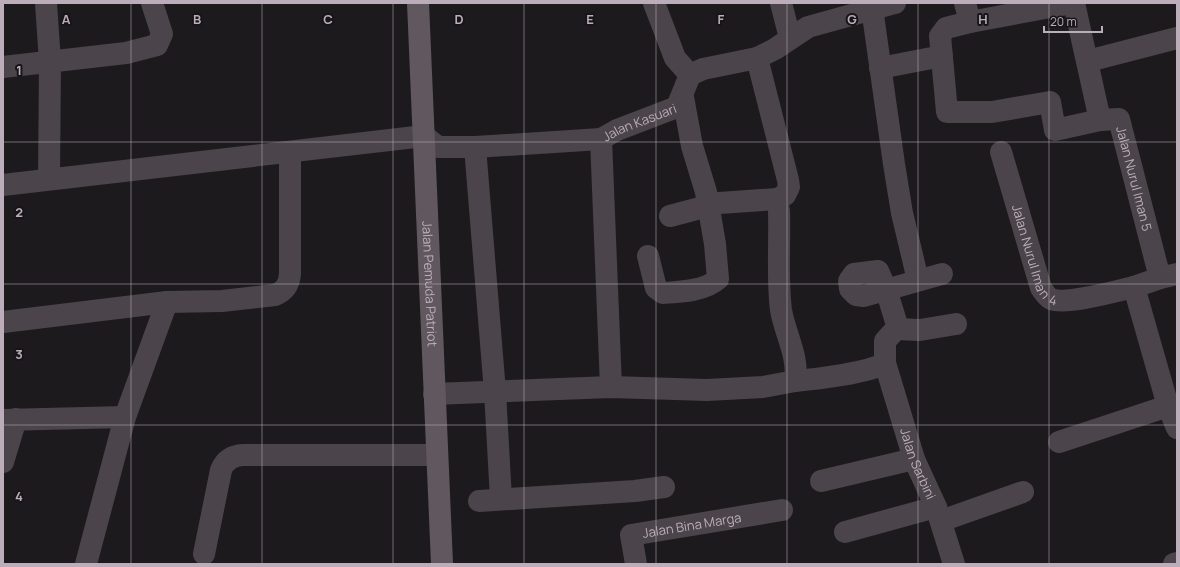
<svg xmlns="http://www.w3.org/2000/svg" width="1180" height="567" viewBox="0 0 1180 567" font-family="Manrope,sans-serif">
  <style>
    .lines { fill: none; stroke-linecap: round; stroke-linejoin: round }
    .minor { stroke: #4b444a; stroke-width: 22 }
    .major { stroke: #60585e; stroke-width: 22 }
    .grid { fill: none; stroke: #bbaeba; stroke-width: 1; stroke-opacity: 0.55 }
    .labels { text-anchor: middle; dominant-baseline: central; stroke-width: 4; stroke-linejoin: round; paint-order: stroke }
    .street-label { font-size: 13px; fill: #bbaeba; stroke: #171517 }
    .grid-label { font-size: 13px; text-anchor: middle; font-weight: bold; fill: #bbaeba; stroke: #171517; stroke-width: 4; stroke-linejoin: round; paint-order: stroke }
  </style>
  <rect width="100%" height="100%" fill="#1c1a1c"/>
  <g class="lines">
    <g class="minor">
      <path d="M 46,3 L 50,62 L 49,179"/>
      <path d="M 654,3 L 675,58 L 690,75"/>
      <path d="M 781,3 L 790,38"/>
      <path d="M 965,3 L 970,22 L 1072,3"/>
      <path d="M 1074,3 L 1100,120"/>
      <path d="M 872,8 L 894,164 L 902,213 L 918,280"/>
      <path id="s1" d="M 970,22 L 946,28 L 940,36 L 947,112 L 992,112 L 1050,102 L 1055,130 L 1100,120 L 1119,119 L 1160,278"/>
      <path d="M 1088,61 L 1177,38"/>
      <path d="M 3,67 L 126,53 L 157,45 L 162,34 L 152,3"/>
      <path d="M 880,68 L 942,56"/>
      <path d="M 601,139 L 611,387"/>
      <path d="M 475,147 L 495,392 L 501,499"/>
      <path id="s2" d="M 1001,152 L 1041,288 C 1044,292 1047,297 1051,299 C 1066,305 1117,291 1134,287"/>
      <path id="s3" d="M 3,185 L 424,136 L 438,147 L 475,147 L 601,139 L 617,130 L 677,107 L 690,75 L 703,69 L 757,58 L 775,49 L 808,27 L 895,3"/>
      <path d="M 670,216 L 719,203 L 777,199"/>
      <path d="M 648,256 L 656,288 L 663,293 C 680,292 705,291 718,279 L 715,244 L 706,192 L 692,146 L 683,97"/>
      <path d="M 1177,274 L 1160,278 L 1134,287 L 1168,406 L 1177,428"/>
      <path d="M 3,322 L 167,302 L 222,301 L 275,295 C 285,291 289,285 290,274 L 290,152"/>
      <path d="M 896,329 L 920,330 L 956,324"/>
      <path id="s4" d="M 885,363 L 914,459 L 936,507 L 954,564"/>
      <path d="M 795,381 C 817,379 868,373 885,363 L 885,341 L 896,329 L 897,325 L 886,289 L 878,271 L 854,274 L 849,281 L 850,289 L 856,295 L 864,296 L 942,274"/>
      <path d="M 434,394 L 611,387 L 707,390 L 763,387 L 795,381 C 799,356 785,334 781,310 C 777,280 780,242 779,211 L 777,199 L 785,195 L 789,187 L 788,180 L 757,58"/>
      <path d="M 3,420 L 125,417"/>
      <path d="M 1059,442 L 1168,406"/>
      <path d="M 3,462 L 16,419"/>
      <path d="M 821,481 L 914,459"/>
      <path d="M 479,501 L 635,491 L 664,487"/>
      <path d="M 941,521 L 1023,492"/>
      <path d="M 845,532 L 936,507"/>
      <path d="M 204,554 L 221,470 C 225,460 233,455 244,455 L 437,455"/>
      <path d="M 86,564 L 125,417 L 167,302"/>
      <path id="s5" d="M 636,564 L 631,535 L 782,510"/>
      <path d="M 1174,564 L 1177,563"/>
    </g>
    <path class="major" id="s6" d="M 418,3 L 442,564"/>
  </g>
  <path class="grid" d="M 131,3 L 131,564M 262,3 L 262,564M 393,3 L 393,564M 524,3 L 524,564M 656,3 L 656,564M 787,3 L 787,564M 918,3 L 918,564M 1049,3 L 1049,564M 3,142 L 1177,142M 3,284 L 1177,284M 3,425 L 1177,425"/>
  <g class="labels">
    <g class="street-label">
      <text stroke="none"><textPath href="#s3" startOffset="647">Jalan Kasuari</textPath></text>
      <text stroke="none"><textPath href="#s1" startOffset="370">Jalan Nurul Iman 5</textPath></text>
      <text stroke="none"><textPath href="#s2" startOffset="109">Jalan Nurul Iman 4</textPath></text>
      <text stroke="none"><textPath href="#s6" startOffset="281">Jalan Pemuda Patriot</textPath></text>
      <text stroke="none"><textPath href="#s4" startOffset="106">Jalan Sarbini</textPath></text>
      <text stroke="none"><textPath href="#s5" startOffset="91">Jalan Bina Marga</textPath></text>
    </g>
  </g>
  <g class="grid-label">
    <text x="66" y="24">A</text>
    <text x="197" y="24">B</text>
    <text x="328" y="24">C</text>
    <text x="459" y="24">D</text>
    <text x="590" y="24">E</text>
    <text x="721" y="24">F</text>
    <text x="852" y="24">G</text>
    <text x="983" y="24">H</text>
    <text x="19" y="75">1</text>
    <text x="19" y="217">2</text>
    <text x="19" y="359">3</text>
    <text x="19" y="501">4</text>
  </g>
  <rect width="1180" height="567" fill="none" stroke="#bbaeba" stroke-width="8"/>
  <path d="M1044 26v6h58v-6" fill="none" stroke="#bbaeba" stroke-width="2"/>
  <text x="1050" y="26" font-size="12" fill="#bbaeba" stroke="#171517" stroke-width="3" paint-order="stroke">20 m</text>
</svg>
